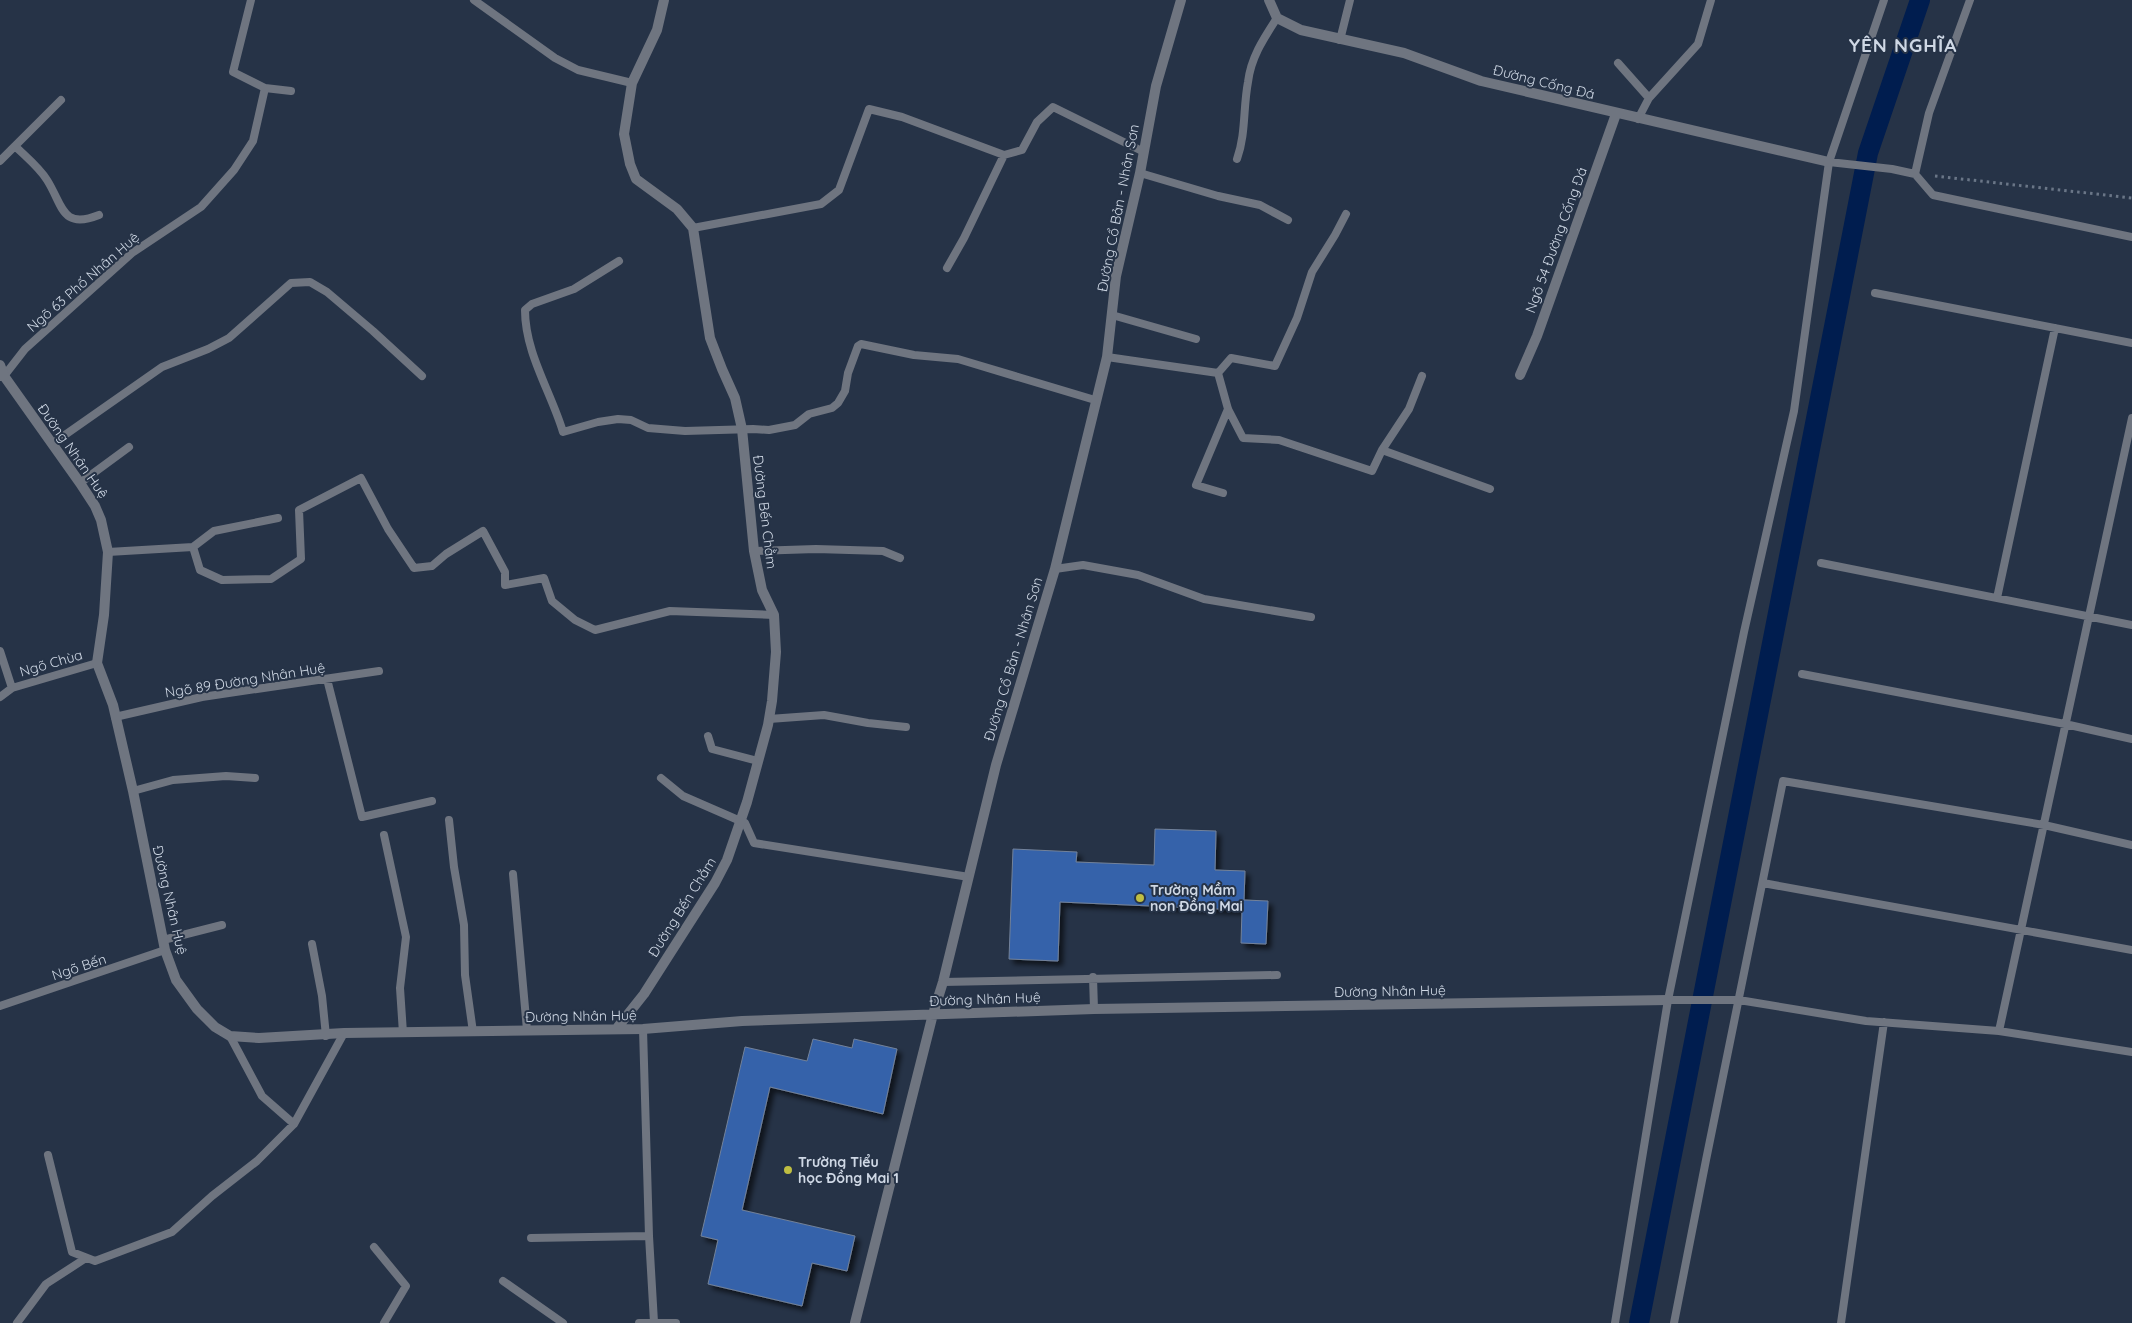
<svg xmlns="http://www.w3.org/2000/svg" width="2132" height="1323" viewBox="0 0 2132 1323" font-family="Quicksand,sans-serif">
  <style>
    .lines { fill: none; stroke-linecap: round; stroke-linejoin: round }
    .canal { stroke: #001d4f; stroke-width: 20 }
    .building { fill: #3462aa; stroke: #73829a; filter: url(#shadow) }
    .path { stroke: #6a7687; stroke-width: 3; stroke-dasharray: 2.5 4; stroke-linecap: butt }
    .lane { stroke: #6f7580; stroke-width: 8 }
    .street { stroke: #6f7580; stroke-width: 10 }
    .poi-dot { fill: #bfbe42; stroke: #263347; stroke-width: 2 }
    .labels { text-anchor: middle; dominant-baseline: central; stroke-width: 4; stroke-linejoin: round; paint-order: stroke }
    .street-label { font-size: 14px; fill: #cfd8e5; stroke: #263347 }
    .poi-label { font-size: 14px; font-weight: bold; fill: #cfd8e5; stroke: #263347; text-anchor: start }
    .district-label { font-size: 19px; font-weight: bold; letter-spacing: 1px; fill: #cfd8e5; stroke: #263347 }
  </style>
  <defs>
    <filter id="shadow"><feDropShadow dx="4.5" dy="4.5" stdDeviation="2.5" flood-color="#0009"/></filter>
  </defs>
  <rect width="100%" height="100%" fill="#263347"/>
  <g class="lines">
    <path class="canal" d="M 1639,1323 L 1868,153 L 1920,0"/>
  </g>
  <path class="building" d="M 1155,829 L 1216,831 L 1215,870 L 1245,871 L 1244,900 L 1268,901 L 1266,944 L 1241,943 L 1242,910 L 1060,902 L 1058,961 L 1009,959 L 1013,849 L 1077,852 L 1076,862 L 1154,865 Z
    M 813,1039 L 852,1048 L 854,1039 L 897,1049 L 883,1114 L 770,1087 L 742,1210 L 855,1236 L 847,1271 L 812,1263 L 802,1306 L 708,1284 L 718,1240 L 701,1236 L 745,1047 L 807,1061 Z"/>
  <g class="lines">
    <path class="path" d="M 1935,176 L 2132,198"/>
    <path class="lane" d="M 251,0 L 233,72 L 265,88 L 291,91
      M 474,0 L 555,58 L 578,70 L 632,83
      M 1340,40 L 1350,0
      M 1618,63 L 1649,98
      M 1638,119 L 1649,98 L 1698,44 L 1711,0
      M 15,146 C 25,156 39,167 47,180 C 63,205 61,230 99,215
      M 1237,159 C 1246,134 1243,108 1248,82 C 1251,57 1264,38 1277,18
      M 0,161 L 61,100
      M 1829,162 L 1892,169 L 1915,174 L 1933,195 L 2132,237
      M 1140,173 L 1218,196 L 1260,205 L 1288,220
      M 1915,174 L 1929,113 L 1970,0
      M 693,228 L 821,204 L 839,190 L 869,109 L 902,117 L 1004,155
      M 619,261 L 574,289 L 532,304 L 525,310 C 525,353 551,392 563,432 L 598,422 L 618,419 L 631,420 L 648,428 L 685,431 L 753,429 L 769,430 L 795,425 L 809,414 L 832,408 L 838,403 L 845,391 L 848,373 L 858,346 L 861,344 L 914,355 L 958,359 L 1095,400
      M 947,268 L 964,238 L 1004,155 L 1022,150 L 1037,122 L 1053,107 L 1144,152
      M 1875,293 L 2132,343
      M 1112,315 L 1196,339
      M 1107,357 L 1218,373
      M 1218,373 L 1228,409 L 1243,438 L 1279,440 L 1372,471 L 1382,450 L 1409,409 L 1422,376
      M 1218,373 L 1231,358 L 1275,366 L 1297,318 L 1312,272 L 1335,235 L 1346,214
      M 1,377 L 4,376 L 25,349 L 132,253 L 201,207 L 234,170 L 253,141 L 265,88
      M 52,444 L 162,367 L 208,349 L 229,338 L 291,283 L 310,282 L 327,292 L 373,331 L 422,376
      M 1382,450 L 1490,489
      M 80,483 L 129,447
      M 1223,493 L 1196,485 L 1228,409
      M 193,547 L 200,570 L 222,580 L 271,579 L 301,559 L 299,510 L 361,478 L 388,529 L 414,568 L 432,566 L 446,554 L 483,531 L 505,572 L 505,585 L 544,578 L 552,601 L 575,620 L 595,630 L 670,611 L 774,615
      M 193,547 L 214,531 L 278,518
      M 754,551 L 816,549 L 883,551 L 900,558
      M 108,552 L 193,547
      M 1821,563 L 2132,625
      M 1055,569 L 1083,565 L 1138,575 L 1204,599 L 1311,617
      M 1997,598 L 2055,328
      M 0,651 L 12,688
      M 1802,674 L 2065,724 L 2132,739
      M 327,679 L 362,817 L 432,801
      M 0,697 L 12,688 L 97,663
      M 115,717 L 202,697 L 379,671
      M 769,719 L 824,715 L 868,723 L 906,727
      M 708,736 L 712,749 L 758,761
      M 661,778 L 683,796 L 745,823 L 754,843 L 969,877
      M 133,791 L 173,780 L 226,776 L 255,778
      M 449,820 L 454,867 L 464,925 L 465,975 L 473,1032
      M 384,835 L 406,937 L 400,988 L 403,1033
      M 513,874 L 527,1030
      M 1763,883 L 2132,950
      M 163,940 L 222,925
      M 312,944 L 322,996 L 326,1036
      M 1093,977 L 1094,1009
      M 943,982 L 1277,975
      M 1668,1000 L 1739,1000 L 1866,1021 L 1999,1031 L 2132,1052
      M 0,1006 L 165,950
      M 643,1029 L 649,1236 L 654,1322
      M 1999,1031 L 2132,418
      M 230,1036 L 262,1096 L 294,1124
      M 48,1155 L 72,1252 L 95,1261 L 172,1232 L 212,1196 L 257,1161 L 294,1124 L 344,1033
      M 531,1238 L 649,1236
      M 374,1247 L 406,1286 L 384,1323
      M 503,1281 L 563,1323
      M 17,1323 L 46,1284 L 86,1258
      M 639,1323 L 676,1323
      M 1615,1323 L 1668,1000 L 1744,632 L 1794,411 L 1829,162 L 1884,0
      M 1674,1323 L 1706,1160 L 1783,781 L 2044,825 L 2132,845
      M 1841,1323 L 1884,1022"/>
    <path class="street" d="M 1269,0 L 1277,18 L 1301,30 L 1404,53 L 1481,81 L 1829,162
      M 0,365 L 4,376 L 80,483 L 95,506 L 101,520 L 108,552 L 104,615 L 97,663 L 113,705 L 133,791 L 165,950 L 176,980 L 197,1009 L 215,1027 L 230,1036 L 259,1038 L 344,1033 L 643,1029 L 742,1021 L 1094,1009 L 1668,1000
      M 1520,375 L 1537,336 L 1616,114
      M 617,1028 L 644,994 L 715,883 L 727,860 L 747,802 L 768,725 L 772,701 L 776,652 L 774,615 L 762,590 L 754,551 L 742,429 L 735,398 L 722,369 L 710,338 L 693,228 L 677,209 L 636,179 L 630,164 L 624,134 L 632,83 L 657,30 L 664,0
      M 855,1323 L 933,1014 L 943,982 L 996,765 L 1055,569 L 1107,357 L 1116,276 L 1140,173 L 1156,86 L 1181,0"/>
  </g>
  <g class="poi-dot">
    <circle cx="1140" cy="898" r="5"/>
    <circle cx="788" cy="1170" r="5"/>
  </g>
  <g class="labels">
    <g class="street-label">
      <text transform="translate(1544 82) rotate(14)">Đường Cống Đá</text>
      <text transform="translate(1118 208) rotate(-79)">Đường Cổ Bản - Nhân Sơn</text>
      <text transform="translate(1556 240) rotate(-70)">Ngõ 54 Đường Cống Đá</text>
      <text transform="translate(83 282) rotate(-41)">Ngõ 63 Phố Nhân Huệ</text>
      <text transform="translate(73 451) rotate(55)">Đường Nhân Huệ</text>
      <text transform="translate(765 512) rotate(83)">Đường Bến Chằm</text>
      <text transform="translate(1013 659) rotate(-73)">Đường Cổ Bản - Nhân Sơn</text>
      <text transform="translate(51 663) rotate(-16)">Ngõ Chùa</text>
      <text transform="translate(245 680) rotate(-9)">Ngõ 89 Đường Nhân Huệ</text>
      <text transform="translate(170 900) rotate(77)">Đường Nhân Huệ</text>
      <text transform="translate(682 907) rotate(-58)">Đường Bến Chằm</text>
      <text transform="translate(79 967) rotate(-18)">Ngõ Bến</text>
      <text transform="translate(1390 991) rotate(-1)">Đường Nhân Huệ</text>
      <text transform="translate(985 999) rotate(-2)">Đường Nhân Huệ</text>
      <text transform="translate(581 1016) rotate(-1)">Đường Nhân Huệ</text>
    </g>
    <g class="poi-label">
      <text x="1150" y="890">Trường Mầm<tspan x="1150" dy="16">non Đồng Mai</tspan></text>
      <text x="798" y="1162">Trường Tiểu<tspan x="798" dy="16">học Đồng Mai 1</tspan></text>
    </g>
    <g class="district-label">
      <text x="1903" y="45">YÊN NGHĨA</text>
    </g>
  </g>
</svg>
